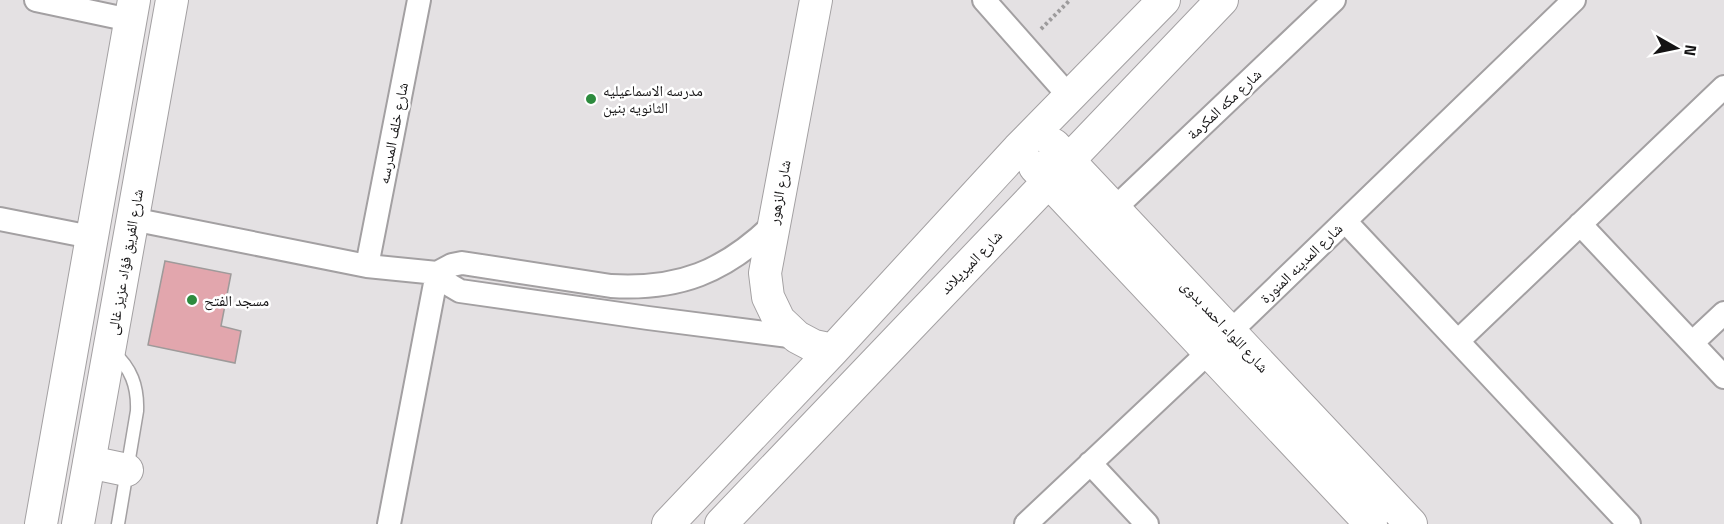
<svg xmlns="http://www.w3.org/2000/svg" width="1724" height="524" viewBox="0 0 1724 524" font-family="'Titillium Web','Noto Naskh Arabic',sans-serif">
  <style>
    .building { fill: #e2a6ad; stroke: #9e9a9a; stroke-width: 1.5 }
    .lines { fill: none; stroke-linecap: round; stroke-linejoin: round }
    .lane-casing { stroke: #a3a0a2; stroke-width: 15 }
    .street-casing { stroke: #a3a0a2; stroke-width: 26 }
    .secondary-casing { stroke: #a3a0a2; stroke-width: 34 }
    .path { stroke: #9d9b9c; stroke-width: 4; stroke-dasharray: 3 3; stroke-linecap: butt }
    .lane { stroke: #fff; stroke-width: 12 }
    .street { stroke: #fff; stroke-width: 22 }
    .secondary { stroke: #fff; stroke-width: 32 }
    .poi-dot { fill: #2d8b3e; stroke: #fff; stroke-width: 2 }
    .labels { text-anchor: middle; dominant-baseline: central; stroke-width: 5; stroke-linejoin: round; paint-order: stroke }
    .poi-label { font-size: 15px; fill: #141314; stroke: #fff; text-anchor: start }
    .street-label { font-size: 15px; fill: #141314; stroke: #fff }
  </style>
  <rect width="100%" height="100%" fill="#e4e1e3"/>
  <path class="building" d="M 165,261 L 231,274 L 221,326 L 241,331 L 235,363 L 148,345 Z"/>
  <g class="lines">
    <defs>
      <path id="lane" d="M 113,352 C 131,368 138,386 137,411 L 118,524"/>
      <path id="street" d="M 36,0 L 130,20
        M 984,0 L 1069,96
        M 1114,209 L 1334,0
        M 0,219 L 91,237
        M 132,219 L 367,266 L 437,273 L 452,265 L 462,263 L 611,286 C 679,290 724,272 773,225
        M 1345,221 L 1629,524
        M 1580,224 L 1724,377
        M 367,266 L 419,0
        M 437,273 L 443,281 L 460,291 L 648,318 L 797,337
        M 1458,341 L 1724,87
        M 1692,343 L 1724,313
        M 1090,463 L 1147,524
        M 389,524 L 437,273
        M 1026,524 L 1230,332 L 1574,0"/>
      <path id="secondary" d="M 816,0 L 765,273 L 768,297 L 779,320 L 797,337 L 814,346 L 833,350
        M 1054,145 L 1411,524
        M 1035,167 L 1371,524
        M 89,462 L 127,470
        M 41,524 L 134,0
        M 78,524 L 172,0
        M 668,524 L 833,350 L 1018,149 L 1164,0
        M 721,524 L 1222,0"/>
    </defs>
    <use href="#lane" class="lane-casing"/>
    <use href="#street" class="street-casing"/>
    <use href="#secondary" class="secondary-casing"/>
    <path class="path" d="M 1041,29 L 1070,0"/>
    <use href="#lane" class="lane"/>
    <use href="#street" class="street"/>
    <use href="#secondary" class="secondary"/>
  </g>
  <g class="poi-dot">
    <circle cx="591" cy="99" r="6"/>
    <circle cx="192" cy="300" r="6"/>
  </g>
  <g class="labels">
    <g class="poi-label">
      <text x="603" y="90">مدرسه الاسماعيليه<tspan x="603" dy="17">الثانويه بنين</tspan></text>
      <text x="204" y="300">مسجد الفتح</text>
    </g>
    <g class="street-label">
      <text transform="translate(1224 104) rotate(-43)">شارع مكه المكرمة</text>
      <text transform="translate(393 133) rotate(-79)">شارع خلف المدرسه</text>
      <text transform="translate(779 192) rotate(-79)">شارع الزهور</text>
      <text transform="translate(125 262) rotate(-80)">شارع الفريق فؤاد عزيز غالى</text>
      <text transform="translate(971 262) rotate(-46)">شارع الميريلاند</text>
      <text transform="translate(1301 263) rotate(-44)">شارع المدينه المنورة</text>
      <text transform="translate(1225 326) rotate(47)">شارع اللواء احمد بدوى</text>
    </g>
  </g>
  <g transform="translate(1676 48) rotate(99)" stroke="#ffffff" stroke-width="4.5" paint-order="stroke">
  <path d="M0-4.5L10 22L0 15L-10 22Z" fill="#141314"/>
  <text y="-9" font-size="16" font-weight="bold" text-anchor="middle" fill="#141314">N</text>
  </g>
</svg>
